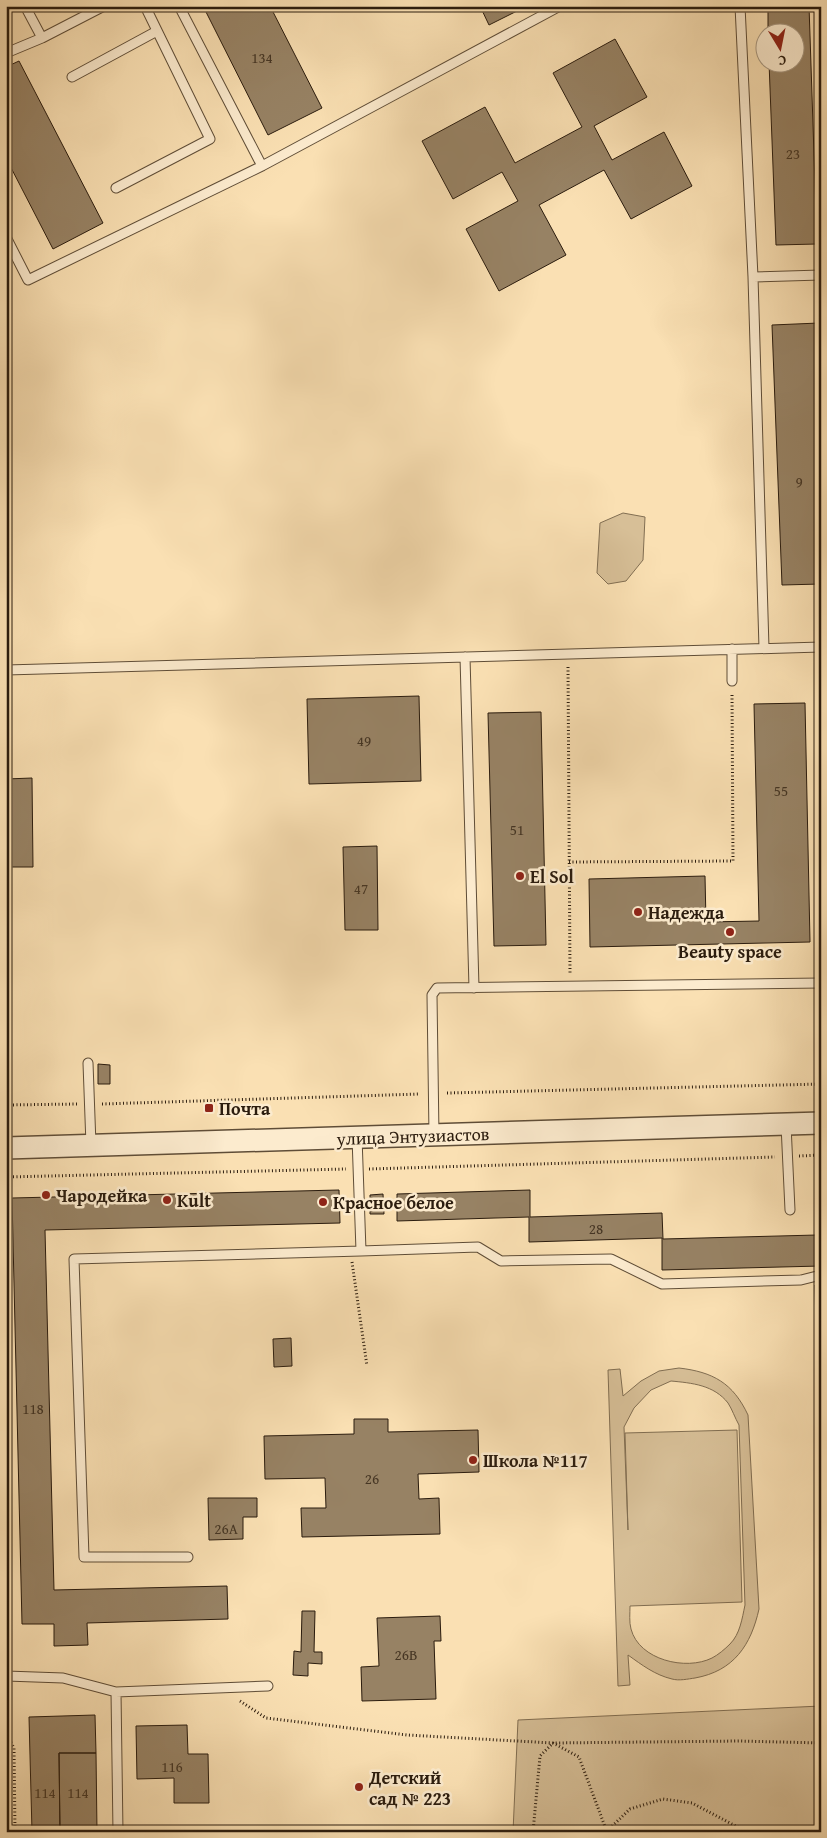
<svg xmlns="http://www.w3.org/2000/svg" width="827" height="1838" viewBox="0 0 827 1838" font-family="'Gentium Book Plus',serif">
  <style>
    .green { fill: #d7bf97; stroke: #816e52; fill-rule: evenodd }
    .building { fill: #978264; stroke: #2b1c0e }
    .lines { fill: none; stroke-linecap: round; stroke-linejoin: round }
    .service-casing { stroke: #5f4d37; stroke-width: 11 }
    .tertiary-casing { stroke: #5f4d37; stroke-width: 24 }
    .path { stroke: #2b1c0e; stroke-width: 3; stroke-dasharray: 1 2.5; stroke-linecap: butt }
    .service { stroke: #fcebce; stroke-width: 9 }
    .tertiary { stroke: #fcebce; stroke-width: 21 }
    .poi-dot { fill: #8f2418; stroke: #fcebce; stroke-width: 2 }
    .labels { text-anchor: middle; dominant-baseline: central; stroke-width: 5; stroke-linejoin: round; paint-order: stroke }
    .number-label { font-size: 15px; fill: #463624 }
    .poi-label { font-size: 18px; font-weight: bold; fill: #2b1c0e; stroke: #fcebce; text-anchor: start }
    .street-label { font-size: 18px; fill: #2b1c0e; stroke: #fcebce }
  </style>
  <rect width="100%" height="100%" fill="#fae0b3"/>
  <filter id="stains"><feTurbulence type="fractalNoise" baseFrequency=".004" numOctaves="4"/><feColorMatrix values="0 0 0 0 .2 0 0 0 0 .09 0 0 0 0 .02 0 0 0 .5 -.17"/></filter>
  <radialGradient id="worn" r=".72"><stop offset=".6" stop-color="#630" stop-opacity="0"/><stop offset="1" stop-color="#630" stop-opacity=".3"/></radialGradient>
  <path class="green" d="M 623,513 L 645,517 L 643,560 L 626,581 L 608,584 L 597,573 L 600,523 Z
    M 679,1368 C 713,1372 733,1383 748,1415 L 759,1609 C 751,1645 734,1671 695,1678 C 688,1679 679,1681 672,1679 C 655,1675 642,1665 628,1655 L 630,1685 L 618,1686 L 608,1370 L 620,1369 L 623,1396 L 641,1381 L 659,1371 ZM 671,1381 C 692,1383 714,1385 728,1403 C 732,1409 735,1418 739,1425 L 745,1605 C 742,1619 740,1634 730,1644 C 725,1649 718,1655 712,1658 C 686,1671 639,1660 631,1629 C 629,1622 630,1613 630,1606 L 742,1602 L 737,1430 L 625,1433 L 628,1530 L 624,1427 L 634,1408 L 651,1390 Z
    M 821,1706 L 821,1832 L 513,1832 L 518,1720 Z"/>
  <path class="building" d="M 203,6 L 270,6 L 322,108 L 268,135 Z
    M 480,6 L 527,6 L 489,25 Z
    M 768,6 L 809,6 L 817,244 L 776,245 L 769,62 L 794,62 L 794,32 L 768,32 Z
    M 615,39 L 647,97 L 594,126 L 612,160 L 664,132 L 692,186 L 631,219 L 604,170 L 539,205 L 566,255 L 499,291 L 466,229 L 518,201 L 502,172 L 453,199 L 422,141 L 485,107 L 515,163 L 582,127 L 553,73 Z
    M 19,61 L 103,223 L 53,249 L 6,158 L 6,67 Z
    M 819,323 L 821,378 L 821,584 L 782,585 L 772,325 Z
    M 419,696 L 421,781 L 309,784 L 307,699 Z
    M 805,703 L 810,942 L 590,947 L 589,879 L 705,876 L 706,922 L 759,921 L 754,704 Z
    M 541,712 L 546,945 L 494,946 L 488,713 Z
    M 32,778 L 33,867 L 6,867 L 6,779 Z
    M 377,846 L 378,930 L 345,930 L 343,847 Z
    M 98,1064 L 110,1065 L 110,1084 L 98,1084 Z
    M 339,1190 L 340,1223 L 45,1230 L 54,1590 L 227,1586 L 228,1619 L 87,1623 L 88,1645 L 54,1646 L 54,1624 L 22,1624 L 12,1198 Z
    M 530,1190 L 530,1217 L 662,1213 L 663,1239 L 817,1235 L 816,1205 L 821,1205 L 821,1266 L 662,1270 L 662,1238 L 529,1242 L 529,1217 L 397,1221 L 397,1194 Z
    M 383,1194 L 384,1214 L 370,1214 L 370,1195 Z
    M 815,1285 L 821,1285 L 821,1531 Z
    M 291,1338 L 292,1366 L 274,1367 L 273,1339 Z
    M 354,1419 L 388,1419 L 388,1432 L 478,1430 L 479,1472 L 418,1474 L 419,1499 L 439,1498 L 440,1534 L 302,1537 L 301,1508 L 326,1508 L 325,1478 L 265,1479 L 264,1436 L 354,1434 Z
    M 208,1498 L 257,1498 L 257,1517 L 243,1517 L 243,1539 L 209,1540 Z
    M 302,1611 L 315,1611 L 314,1652 L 322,1652 L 322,1664 L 308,1663 L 308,1676 L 293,1675 L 294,1651 L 301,1652 Z
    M 440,1616 L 441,1641 L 434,1641 L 436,1699 L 362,1701 L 361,1667 L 379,1666 L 377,1618 Z
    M 95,1715 L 96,1753 L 59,1753 L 60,1832 L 32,1832 L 29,1717 Z
    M 187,1725 L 188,1754 L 208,1754 L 209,1803 L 174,1803 L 174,1778 L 137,1779 L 136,1726 Z
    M 59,1753 L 96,1753 L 97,1832 L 60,1832 Z"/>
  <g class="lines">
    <defs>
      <path id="service" d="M 25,6 L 42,38
        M 179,6 L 262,166
        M 740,6 L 753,277 L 821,275
        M 6,53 L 42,38 L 104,6
        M 72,77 L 157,31
        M 116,188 L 210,139 L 145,6
        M 6,237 L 28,280 L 262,166 L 560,6
        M 753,277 L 764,648
        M 732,649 L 732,681
        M 465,657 L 474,988
        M 6,670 L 821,647
        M 88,1063 L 91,1145
        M 786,1125 L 790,1210
        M 434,1135 L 432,995 L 437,988 L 821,983
        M 357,1137 L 361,1251 L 478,1247 L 501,1261 L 611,1259 L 662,1284 L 801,1280 L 821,1275
        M 188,1557 L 84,1557 L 74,1259 L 361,1251
        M 6,1676 L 63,1678 L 116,1692 L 268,1686
        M 116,1692 L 118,1832"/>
      <path id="tertiary" d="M 6,1148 L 821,1123"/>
    </defs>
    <use href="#service" class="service-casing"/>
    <use href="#tertiary" class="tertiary-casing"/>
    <path class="path" d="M 568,667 L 570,973
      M 569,862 L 733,861 L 732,694
      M 447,1093 L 821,1084
      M 102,1104 L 420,1094
      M 6,1105 L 78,1104
      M 799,1156 L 821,1155
      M 369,1169 L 775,1157
      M 6,1177 L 346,1169
      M 352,1262 L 367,1366
      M 240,1701 L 266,1718 L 407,1735 L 553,1743 L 739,1741 L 821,1743
      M 6,1733 L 14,1748 L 15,1832
      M 607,1831 L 630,1809 L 663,1799 L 692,1803 L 747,1832
      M 533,1832 L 540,1756 L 553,1743 L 579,1757 L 607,1832"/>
    <use href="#service" class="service"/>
    <use href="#tertiary" class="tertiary"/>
  </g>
  <g class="poi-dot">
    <circle cx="520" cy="876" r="5"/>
    <circle cx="638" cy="912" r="5"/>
    <circle cx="730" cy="932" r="5"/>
    <rect x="204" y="1103" width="10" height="10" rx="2.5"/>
    <circle cx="46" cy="1195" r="5"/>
    <circle cx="167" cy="1200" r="5"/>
    <circle cx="323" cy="1202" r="5"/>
    <circle cx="473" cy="1460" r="5"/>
    <circle cx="359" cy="1787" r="5"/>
  </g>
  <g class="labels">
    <g class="number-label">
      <text x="262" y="57">134</text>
      <text x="793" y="153">23</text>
      <text x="799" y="481">9</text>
      <text x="364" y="740">49</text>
      <text x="781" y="790">55</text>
      <text x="517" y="829">51</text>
      <text x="361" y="888">47</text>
      <text x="596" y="1228">28</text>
      <text x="33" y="1408">118</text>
      <text x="372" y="1478">26</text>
      <text x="226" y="1528">26А</text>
      <text x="406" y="1654">26В</text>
      <text x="172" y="1766">116</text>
      <text x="45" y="1792">114</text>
      <text x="78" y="1792">114</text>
    </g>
    <g class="poi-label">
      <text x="530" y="876">El Sol</text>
      <text x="648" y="912">Надежда</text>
      <text x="730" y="951" text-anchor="middle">Beauty space</text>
      <text x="219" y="1108">Почта</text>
      <text x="56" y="1195">Чародейка</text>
      <text x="177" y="1200">Kult</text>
      <text x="333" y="1202">Красное белое</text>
      <text x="483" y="1460">Школа №117</text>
      <text x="369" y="1777">Детский<tspan x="369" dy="21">сад № 223</tspan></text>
    </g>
    <g class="street-label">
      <text transform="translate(413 1136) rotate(-2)">улица Энтузиастов</text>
    </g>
  </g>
  <rect width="827" height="1838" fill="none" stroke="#fae0b3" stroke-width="25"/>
  <rect x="8" y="8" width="812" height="1823" fill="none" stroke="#2b1c0e" stroke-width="2.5"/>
  <rect x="12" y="12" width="802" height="1813" fill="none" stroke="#2b1c0e"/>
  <g transform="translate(780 48) rotate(170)"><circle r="24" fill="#fcebce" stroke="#a89881"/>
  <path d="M0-4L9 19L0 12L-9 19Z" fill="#8f2418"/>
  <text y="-8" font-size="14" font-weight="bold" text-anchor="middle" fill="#2b1c0e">С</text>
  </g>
  <rect width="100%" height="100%" filter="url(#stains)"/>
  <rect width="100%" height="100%" fill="url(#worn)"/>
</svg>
